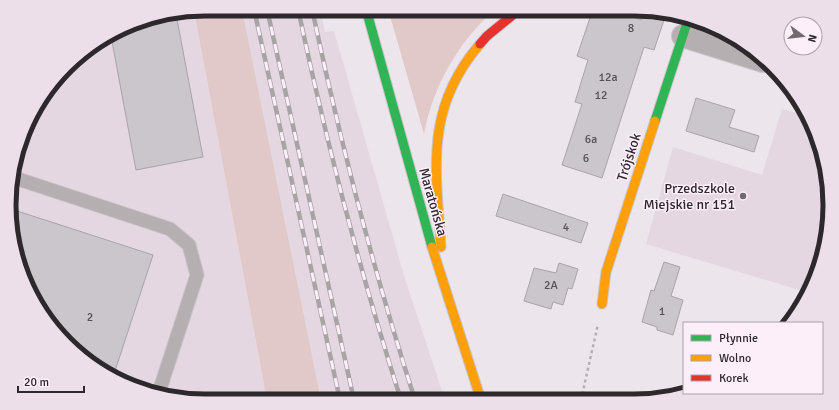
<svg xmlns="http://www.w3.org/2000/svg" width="839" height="410" viewBox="0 0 839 410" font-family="Signika,sans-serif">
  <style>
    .built { fill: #e4d7e1 }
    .green { fill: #e0c9c8 }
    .building { fill: #cac6cc; stroke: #a8a4a9 }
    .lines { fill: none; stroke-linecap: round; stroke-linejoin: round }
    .lane-casing { stroke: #c9c4c8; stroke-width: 15 }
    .street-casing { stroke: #c9c4c8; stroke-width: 24 }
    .fast-casing { stroke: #c9c4c8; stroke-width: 11 }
    .slow-casing { stroke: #c9c4c8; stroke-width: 11 }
    .jam-casing { stroke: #c9c4c8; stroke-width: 11 }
    .path { stroke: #b5afb1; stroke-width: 2.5; stroke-dasharray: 3 3; stroke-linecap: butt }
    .lane { stroke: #b6afb1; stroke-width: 13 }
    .street { stroke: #b6afb1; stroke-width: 22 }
    .fast { stroke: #30b455; stroke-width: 9 }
    .slow { stroke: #ff9f0a; stroke-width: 9 }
    .jam { stroke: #e5322d; stroke-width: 9 }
    .rail-casing { stroke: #a8a4a5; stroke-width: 4.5 }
    .rail { stroke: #fdeffa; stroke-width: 3; stroke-dasharray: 9; stroke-linecap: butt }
    .poi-dot { fill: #706a6f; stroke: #fdeffa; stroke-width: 1.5 }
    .labels { text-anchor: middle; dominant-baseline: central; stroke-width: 3; stroke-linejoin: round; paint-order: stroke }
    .number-label { font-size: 12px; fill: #545054 }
    .street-label { font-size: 14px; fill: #2d282c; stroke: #fdeffa }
    .poi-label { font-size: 14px; fill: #2d282c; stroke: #fdeffa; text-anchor: end }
    .rim { fill: none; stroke: #2d282c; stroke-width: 5 }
  </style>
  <rect width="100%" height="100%" fill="#ece5eb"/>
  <path class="built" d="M 242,9 L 320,9 L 325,32 L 334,31 L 405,279 L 445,400 L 321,400 Z
    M 194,11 L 267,400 L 192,401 L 119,381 L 66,343 L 29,291 L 11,230 L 13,167 L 35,107 L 86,50 L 142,19 Z
    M 782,109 L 804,115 L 820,142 L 830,218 L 809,293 L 646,244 L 673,147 L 762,175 Z"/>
  <path class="green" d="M 205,9 L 242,9 L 321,400 L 267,400 L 194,11 Z
    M 388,9 L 496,9 C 459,40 433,86 424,134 Z"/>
  <path class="building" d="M 593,9 L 613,9 L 641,20 L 645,9 L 666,14 L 654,50 L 644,47 L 602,178 L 562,165 L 582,104 L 575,102 L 588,60 L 577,56 Z
    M 176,14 L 203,157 L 136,170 L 111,36 L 142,19 Z
    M 696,98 L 735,110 L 729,127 L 759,136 L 754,152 L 686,131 Z
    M 503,194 L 588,223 L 581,243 L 496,216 Z
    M 11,209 L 153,255 L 113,377 L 66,343 L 29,291 L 11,230 Z
    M 664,262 L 680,267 L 671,296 L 683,300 L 673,335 L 657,330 L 657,327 L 642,322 L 651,290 L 654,291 Z
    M 559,263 L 578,269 L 572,289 L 568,288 L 563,305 L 553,302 L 551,309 L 524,301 L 534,268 L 556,273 Z"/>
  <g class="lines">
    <defs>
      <path id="lane" d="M 12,177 L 170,229 L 189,245 L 197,275 L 159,392"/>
      <path id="street" d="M 683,36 L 763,61"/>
      <path id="fast" d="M 366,9 L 432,247
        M 655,121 L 688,20"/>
      <path id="slow" d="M 432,247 L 481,400
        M 441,247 C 436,169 424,109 480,44
        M 602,304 L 606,272 L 655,121"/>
      <path id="jam" d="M 480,44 L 487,36 L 520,9"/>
    </defs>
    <use href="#lane" class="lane-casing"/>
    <use href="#street" class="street-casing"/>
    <use href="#fast" class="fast-casing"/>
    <use href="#slow" class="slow-casing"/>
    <use href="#jam" class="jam-casing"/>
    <path class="path" d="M 581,400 L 598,324"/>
    <use href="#lane" class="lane"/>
    <use href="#street" class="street"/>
    <use href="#fast" class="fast"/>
    <use href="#slow" class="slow"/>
    <use href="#jam" class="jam"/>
    <defs>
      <path id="rail" d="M 254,9 L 340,400
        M 267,9 L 354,400
        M 298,9 C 326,141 360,272 401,400
        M 312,9 C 340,141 374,272 415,400"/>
    </defs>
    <use href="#rail" class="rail-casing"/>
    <use href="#rail" class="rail"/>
  </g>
  <circle class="poi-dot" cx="743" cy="196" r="4"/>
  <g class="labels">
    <g class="number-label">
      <text x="631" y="28">8</text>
      <text x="608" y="77">12a</text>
      <text x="601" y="95">12</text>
      <text x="591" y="139">6a</text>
      <text x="586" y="158">6</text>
      <text x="566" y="227">4</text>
      <text x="551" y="285">2A</text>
      <text x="662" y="311">1</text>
      <text x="90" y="317">2</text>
    </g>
    <g class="street-label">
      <text transform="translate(629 157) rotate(-72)">Trójskok</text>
      <text transform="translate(433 202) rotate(74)">Maratońska</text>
    </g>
    <g class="poi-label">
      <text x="735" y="188">Przedszkole<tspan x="735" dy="16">Miejskie nr 151</tspan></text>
    </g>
  </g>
  <path d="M0 0H839V410H0ZM205 16H634A189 189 0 0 1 823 205V205A189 189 0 0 1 634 394H205A189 189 0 0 1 16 205V205A189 189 0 0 1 205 16Z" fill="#ecdfea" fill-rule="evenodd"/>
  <path class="rim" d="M205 16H634A189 189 0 0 1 823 205V205A189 189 0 0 1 634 394H205A189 189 0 0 1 16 205V205A189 189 0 0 1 205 16Z"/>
  <rect x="683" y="322" width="140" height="72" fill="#fdeffa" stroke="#aa9fa8"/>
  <rect x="691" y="335" width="20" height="6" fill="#30b455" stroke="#aa9fa8"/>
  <text x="719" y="342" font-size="12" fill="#2d282c">Płynnie</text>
  <rect x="691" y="355" width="20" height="6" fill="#ff9f0a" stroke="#aa9fa8"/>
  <text x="719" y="362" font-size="12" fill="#2d282c">Wolno</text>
  <rect x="691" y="375" width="20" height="6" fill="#e5322d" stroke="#aa9fa8"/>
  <text x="719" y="382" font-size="12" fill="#2d282c">Korek</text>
  <g transform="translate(803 36) rotate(105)"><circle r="19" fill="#fdeffa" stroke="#aa9fa8"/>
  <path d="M0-3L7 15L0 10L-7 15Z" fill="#706a6f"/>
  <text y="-6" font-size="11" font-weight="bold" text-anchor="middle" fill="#2d282c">N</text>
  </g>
  <path d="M18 386v6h66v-6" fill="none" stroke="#2d282c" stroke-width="2"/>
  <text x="24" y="386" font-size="12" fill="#2d282c" stroke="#fdeffa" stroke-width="3" paint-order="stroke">20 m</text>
</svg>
